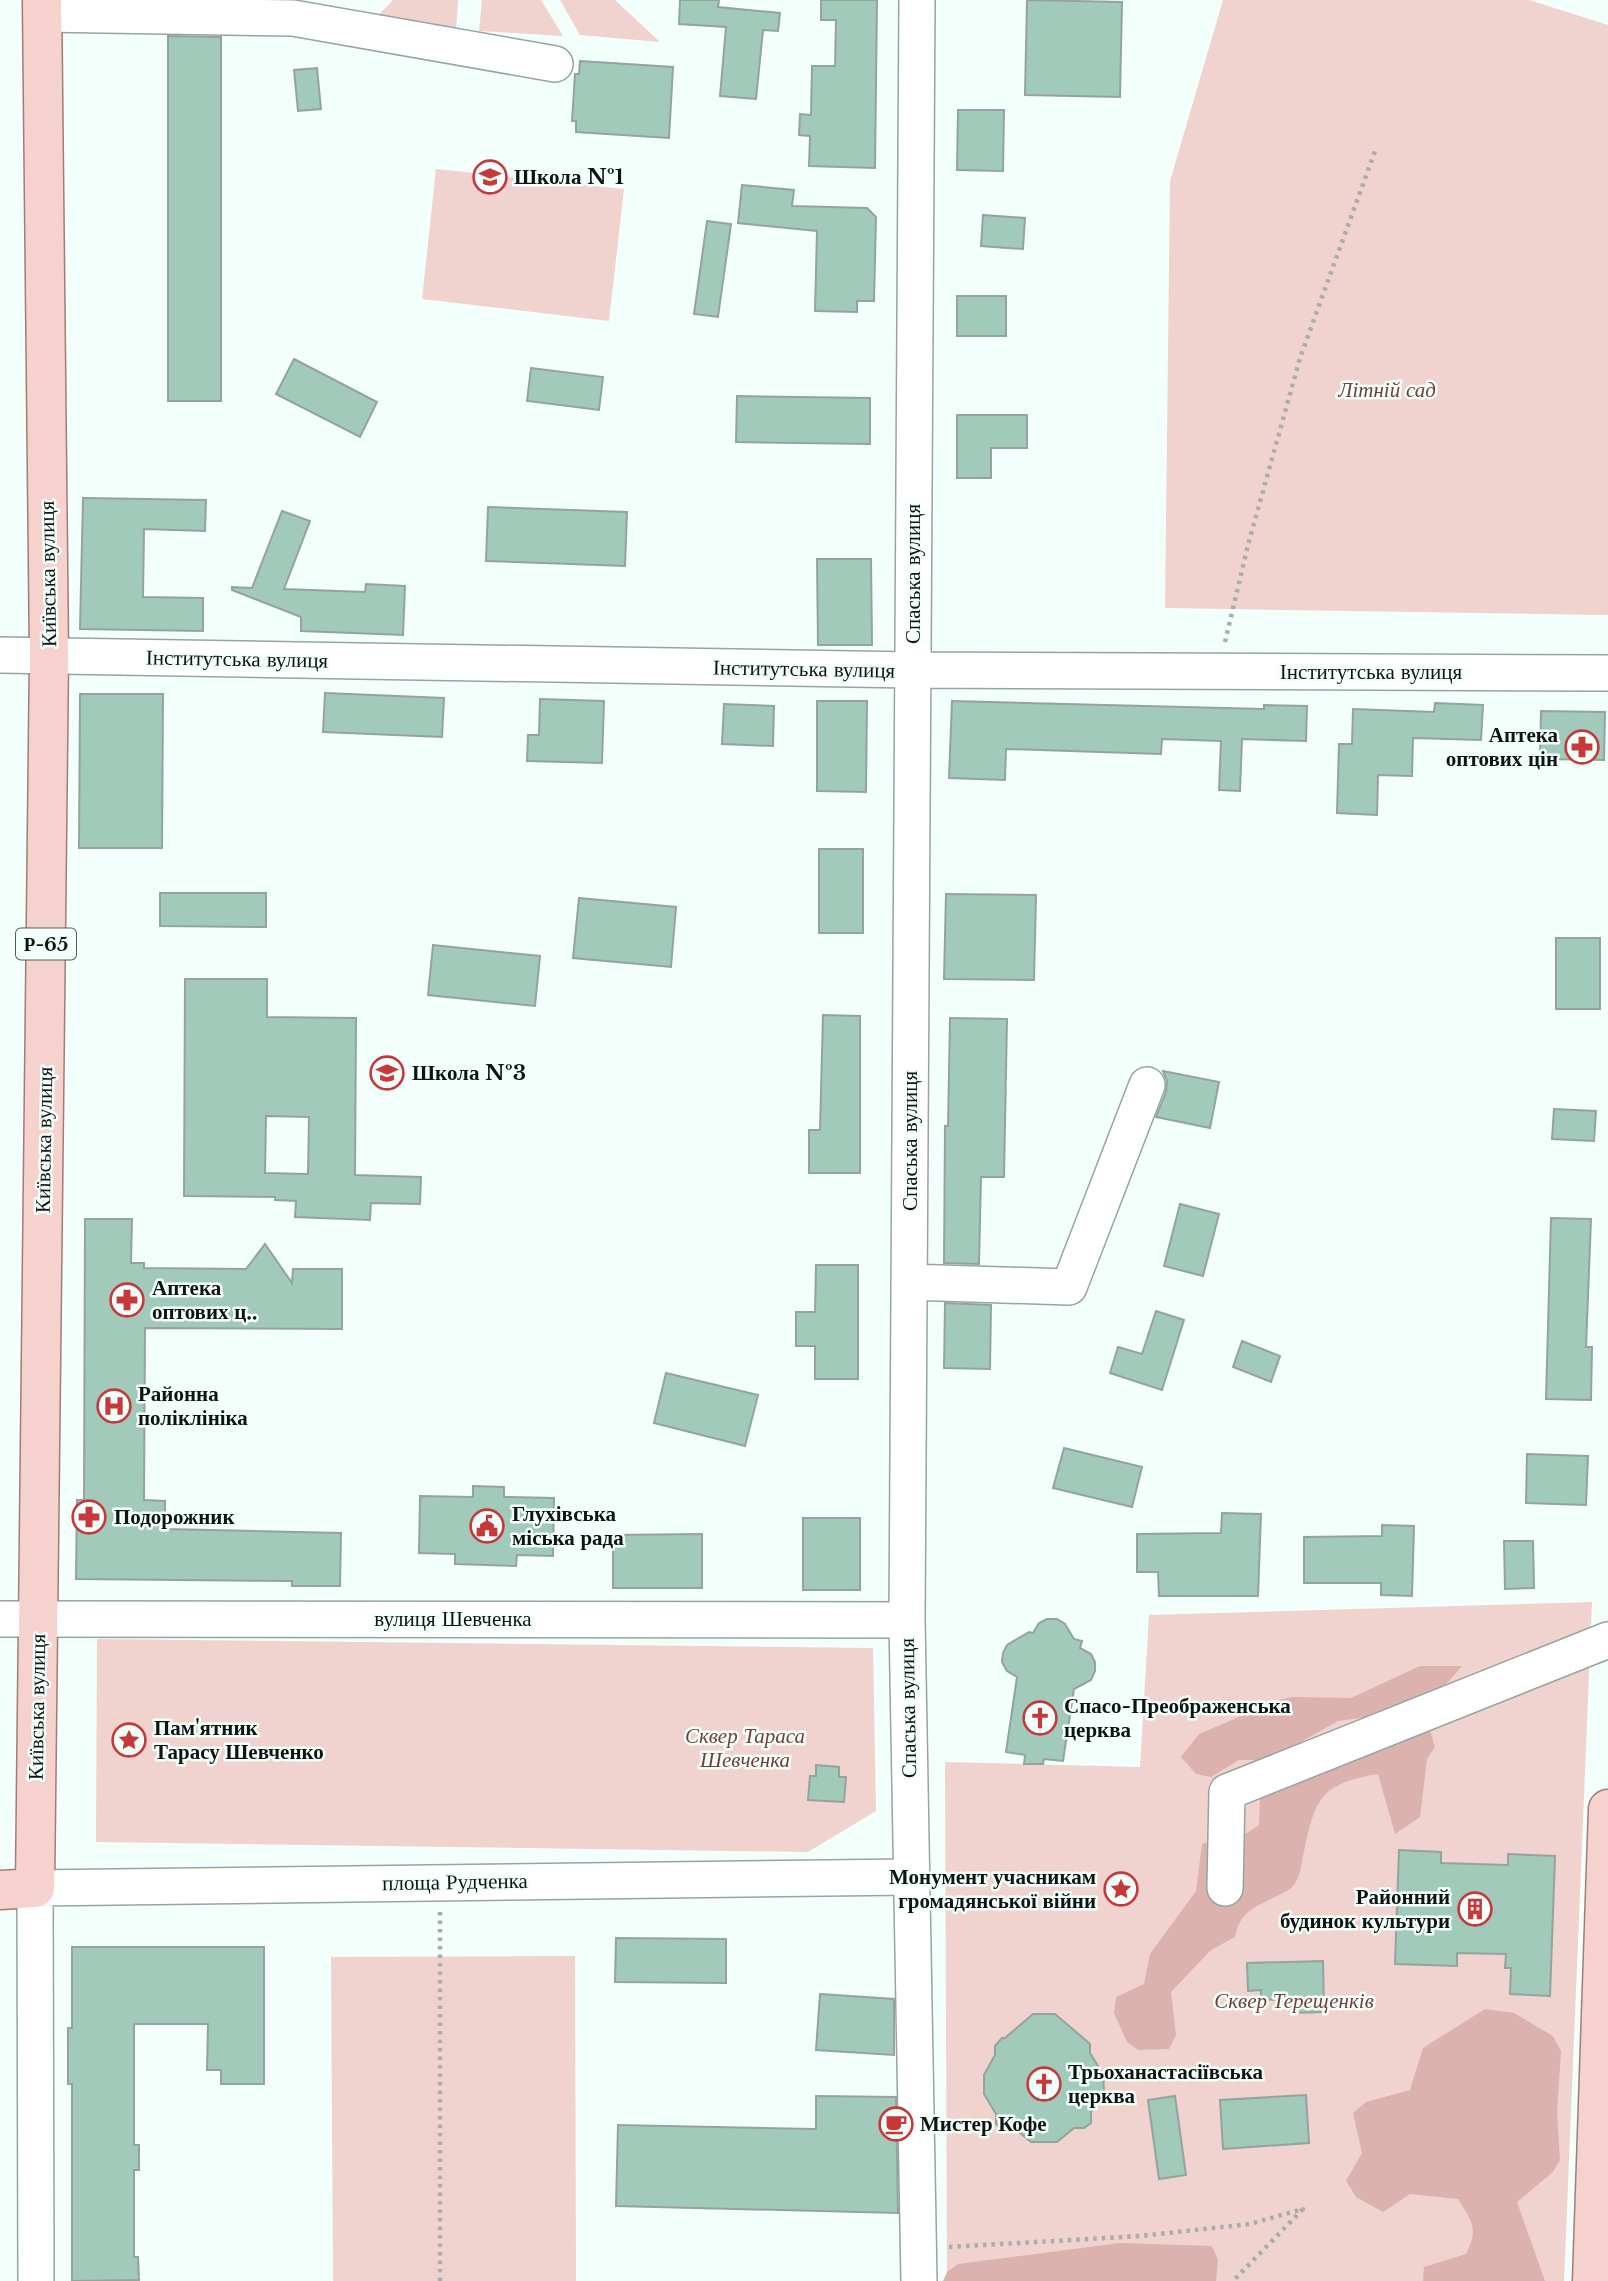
<svg xmlns="http://www.w3.org/2000/svg" width="1608" height="2281" viewBox="0 0 1608 2281" font-family="'Libre Baskerville',serif">
  <style>
    .green { fill: #f0d2cf }
    .forest { fill: #dbb2ae }
    .building { fill: #a1cabb; stroke: #94a39d; stroke-width: 2; fill-rule: evenodd }
    .lines { fill: none; stroke-linecap: round; stroke-linejoin: round }
    .minor-casing { stroke: #96a59f; stroke-width: 38 }
    .major-casing { stroke: #a17c78; stroke-width: 41 }
    .path { stroke: #a5afab; stroke-width: 4.5; stroke-dasharray: 3.5 5; stroke-linecap: butt }
    .minor { stroke: #fff; stroke-width: 35 }
    .major { stroke: #f6d2cf; stroke-width: 38 }
    .labels { text-anchor: middle; dominant-baseline: central; stroke-width: 5; stroke-linejoin: round; paint-order: stroke }
    .shield { fill: #f3fffa; stroke: #535a58; stroke-width: 2 }
    .shield-label { font-size: 19px; font-weight: bold; fill: #0e1412 }
    .poi-label { font-size: 21px; font-weight: bold; fill: #0e1412; stroke: #f3fffa; text-anchor: start }
    .park-label { font-size: 21px; font-style: italic; fill: #753d3a; stroke: #f3fffa }
    .street-label { font-size: 21px; fill: #0e1412; stroke: #f3fffa }
  </style>
  <rect width="100%" height="100%" fill="#f3fffa"/>
  <path class="green" d="M 393,0 L 458,0 L 456,31 L 368,26 Z
    M 482,0 L 541,0 L 563,36 L 479,31 Z
    M 560,0 L 615,0 L 660,42 L 580,35 Z
    M 1223,0 L 1529,0 L 1608,25 L 1608,615 L 1165,608 L 1170,181 Z
    M 436,169 L 624,189 L 609,321 L 422,299 Z
    M 1592,1602 L 1564,2281 L 947,2281 L 945,1762 L 1140,1767 L 1149,1615 Z
    M 97,1639 L 873,1648 L 876,1811 L 808,1852 L 96,1842 Z
    M 575,1956 L 576,2281 L 333,2281 L 331,1957 Z"/>
  <path class="forest" d="M 1420,1666 L 1462,1666 L 1442,1689 L 1367,1717 L 1338,1721 L 1269,1760 L 1239,1760 L 1211,1777 L 1196,1774 L 1181,1757 L 1199,1734 L 1279,1700 L 1292,1697 L 1351,1698 Z
    M 1430,1730 L 1435,1747 L 1427,1759 L 1420,1817 L 1395,1834 L 1378,1774 C 1318,1784 1315,1800 1303,1856 C 1301,1866 1300,1878 1293,1886 C 1290,1890 1284,1892 1279,1895 C 1257,1906 1240,1910 1235,1937 L 1211,1950 L 1171,1992 L 1176,2035 L 1169,2049 L 1138,2050 L 1127,2042 L 1114,2013 L 1116,1997 L 1144,1984 L 1150,1954 L 1196,1891 L 1202,1844 L 1247,1833 L 1259,1825 L 1260,1795 Z
    M 1485,2009 L 1514,2013 L 1553,2036 L 1561,2051 L 1557,2113 L 1560,2160 L 1553,2172 L 1517,2202 L 1545,2281 L 1423,2281 L 1424,2267 L 1466,2254 C 1479,2229 1472,2221 1458,2199 L 1410,2194 L 1383,2212 L 1356,2197 L 1346,2181 L 1362,2153 L 1353,2113 L 1366,2102 L 1410,2090 L 1423,2048 Z
    M 1120,2243 L 1212,2246 L 1218,2260 L 1216,2281 L 943,2281 L 947,2272 L 958,2264 Z"/>
  <path class="building" d="M 680,0 L 719,0 L 718,7 L 780,13 L 778,31 L 763,30 L 756,99 L 720,96 L 726,27 L 679,24 Z
    M 821,0 L 877,0 L 875,168 L 809,166 L 810,136 L 799,135 L 800,114 L 811,115 L 812,66 L 835,66 L 836,20 L 821,20 Z
    M 1027,0 L 1122,2 L 1120,97 L 1025,95 Z
    M 168,36 L 221,37 L 221,401 L 168,401 Z
    M 580,61 L 673,67 L 669,138 L 576,132 L 576,121 L 572,121 L 575,74 L 579,74 Z
    M 317,68 L 321,109 L 298,111 L 294,70 Z
    M 958,110 L 1004,110 L 1003,171 L 957,170 Z
    M 742,185 L 794,190 L 792,206 L 867,208 L 876,217 L 874,301 L 857,301 L 857,312 L 815,311 L 817,231 L 738,223 Z
    M 983,215 L 1025,218 L 1023,249 L 981,246 Z
    M 707,221 L 731,224 L 718,317 L 694,314 Z
    M 957,296 L 1006,296 L 1006,336 L 957,336 Z
    M 294,359 L 377,402 L 360,437 L 276,394 Z
    M 531,368 L 603,377 L 599,410 L 527,401 Z
    M 737,396 L 870,398 L 870,444 L 736,442 Z
    M 957,415 L 1027,415 L 1027,448 L 991,448 L 991,478 L 957,478 Z
    M 83,498 L 206,500 L 205,531 L 144,529 L 143,597 L 203,598 L 203,631 L 80,629 Z
    M 488,507 L 627,512 L 625,566 L 486,561 Z
    M 282,511 L 310,521 L 284,589 L 365,592 L 366,584 L 405,586 L 403,635 L 301,631 L 301,617 L 232,590 L 232,587 L 252,588 Z
    M 817,559 L 871,559 L 872,645 L 818,645 Z
    M 325,693 L 444,698 L 442,737 L 323,732 Z
    M 80,694 L 163,694 L 162,848 L 79,848 Z
    M 540,699 L 604,701 L 602,763 L 527,761 L 528,735 L 539,735 Z
    M 817,701 L 867,701 L 866,792 L 817,791 Z
    M 952,701 L 1264,709 L 1264,705 L 1307,706 L 1306,741 L 1242,739 L 1240,791 L 1219,790 L 1221,741 L 1162,739 L 1161,754 L 1006,749 L 1005,780 L 949,778 Z
    M 1435,703 L 1483,705 L 1481,740 L 1413,738 L 1412,776 L 1378,775 L 1377,815 L 1337,813 L 1339,744 L 1352,744 L 1353,709 L 1434,712 Z
    M 724,704 L 774,706 L 773,746 L 722,744 Z
    M 1541,711 L 1605,712 L 1604,760 L 1540,759 Z
    M 819,849 L 863,849 L 863,933 L 819,933 Z
    M 160,893 L 266,893 L 266,927 L 160,926 Z
    M 946,894 L 1036,895 L 1034,980 L 944,979 Z
    M 579,898 L 676,907 L 671,967 L 573,958 Z
    M 1556,938 L 1600,938 L 1600,1009 L 1556,1009 Z
    M 433,945 L 540,956 L 535,1006 L 428,995 Z
    M 185,979 L 267,979 L 267,1017 L 356,1018 L 355,1175 L 421,1177 L 420,1204 L 371,1203 L 370,1220 L 295,1217 L 296,1201 L 275,1200 L 275,1197 L 184,1196 ZM 266,1116 L 309,1117 L 308,1174 L 265,1173 Z
    M 823,1015 L 860,1016 L 860,1173 L 809,1173 L 809,1130 L 820,1130 Z
    M 950,1018 L 1007,1019 L 1004,1177 L 981,1177 L 979,1264 L 944,1263 L 945,1126 L 948,1126 Z
    M 1163,1071 L 1219,1082 L 1210,1128 L 1156,1117 L 1166,1092 L 1167,1081 Z
    M 1554,1109 L 1596,1111 L 1594,1141 L 1552,1139 Z
    M 1180,1204 L 1219,1214 L 1203,1276 L 1164,1266 Z
    M 1551,1218 L 1591,1219 L 1586,1347 L 1592,1347 L 1591,1400 L 1546,1399 Z
    M 85,1219 L 132,1219 L 131,1263 L 144,1263 L 144,1268 L 246,1269 L 265,1244 L 292,1283 L 293,1269 L 342,1269 L 342,1329 L 145,1328 L 144,1500 L 165,1501 L 165,1529 L 341,1533 L 340,1586 L 292,1586 L 292,1581 L 76,1579 L 77,1500 L 84,1500 Z
    M 816,1265 L 858,1265 L 858,1379 L 815,1379 L 815,1346 L 796,1346 L 796,1312 L 815,1312 Z
    M 945,1303 L 991,1305 L 990,1369 L 944,1368 Z
    M 1156,1311 L 1184,1320 L 1162,1390 L 1110,1373 L 1118,1347 L 1142,1354 Z
    M 1242,1341 L 1280,1356 L 1271,1382 L 1233,1367 Z
    M 666,1373 L 758,1395 L 745,1446 L 654,1423 Z
    M 1064,1448 L 1142,1467 L 1132,1507 L 1053,1488 Z
    M 1527,1454 L 1588,1456 L 1586,1505 L 1526,1503 Z
    M 473,1486 L 504,1487 L 504,1497 L 554,1498 L 553,1556 L 517,1555 L 516,1566 L 455,1564 L 455,1554 L 419,1553 L 420,1496 L 473,1497 Z
    M 1222,1513 L 1261,1514 L 1258,1596 L 1159,1596 L 1158,1572 L 1137,1572 L 1137,1534 L 1221,1533 Z
    M 803,1518 L 860,1518 L 860,1590 L 803,1590 Z
    M 1382,1525 L 1414,1526 L 1412,1596 L 1381,1595 L 1381,1583 L 1304,1583 L 1304,1537 L 1382,1536 Z
    M 702,1534 L 702,1588 L 613,1588 L 613,1535 Z
    M 1504,1541 L 1533,1541 L 1534,1588 L 1505,1589 Z
    M 1047,1619 L 1057,1619 L 1065,1624 L 1074,1639 L 1082,1641 L 1080,1648 L 1091,1654 L 1095,1662 L 1095,1671 L 1091,1680 L 1074,1689 L 1063,1761 L 1044,1759 L 1043,1764 L 1024,1764 L 1025,1755 L 1006,1752 L 1017,1677 L 1007,1671 L 1002,1662 L 1003,1653 L 1007,1645 L 1029,1632 L 1033,1633 L 1039,1623 Z
    M 816,1765 L 839,1767 L 839,1777 L 846,1777 L 844,1802 L 808,1800 L 810,1776 L 816,1776 Z
    M 1399,1850 L 1441,1852 L 1441,1863 L 1508,1865 L 1508,1854 L 1555,1856 L 1550,1996 L 1510,1994 L 1511,1968 L 1505,1968 L 1506,1954 L 1457,1953 L 1457,1966 L 1395,1964 Z
    M 616,1938 L 726,1939 L 726,1983 L 615,1982 Z
    M 72,1947 L 264,1947 L 264,2084 L 221,2084 L 221,2070 L 207,2070 L 208,2024 L 134,2024 L 134,2145 L 139,2145 L 139,2170 L 134,2170 L 134,2257 L 138,2257 L 139,2280 L 72,2281 L 72,2084 L 68,2084 L 68,2028 L 72,2028 Z
    M 1323,1961 L 1324,2012 L 1290,2013 L 1290,1999 L 1261,2000 L 1261,1990 L 1248,1991 L 1247,1963 Z
    M 820,1994 L 894,1999 L 894,2055 L 816,2050 Z
    M 1033,2014 L 1055,2014 L 1082,2037 L 1090,2044 L 1090,2053 L 1103,2074 L 1104,2092 L 1091,2112 L 1091,2123 L 1084,2128 L 1074,2128 L 1057,2142 L 1031,2142 L 1015,2129 L 1003,2129 L 996,2124 L 996,2114 L 984,2094 L 984,2075 L 995,2055 L 995,2046 L 1002,2038 L 1005,2038 Z
    M 1306,2095 L 1309,2143 L 1223,2149 L 1220,2100 Z
    M 816,2096 L 896,2097 L 898,2213 L 616,2206 L 618,2125 L 816,2129 Z
    M 1175,2096 L 1186,2175 L 1159,2179 L 1148,2100 Z"/>
  <g class="lines">
    <defs>
      <path id="minor" d="M 917,0 L 907,1620 L 919,2281
        M 43,14 L 293,18 L 555,64
        M 0,655 L 912,670 L 1608,673
        M 909,1282 L 1069,1287 L 1147,1085
        M 0,1619 L 907,1620
        M 1225,1888 L 1227,1792 L 1608,1640
        M 36,2281 L 35,1888 L 910,1877"/>
      <path id="major" d="M 0,1890 L 35,1888 L 49,656 L 42,0
        M 1592,2281 L 1608,1809"/>
    </defs>
    <use href="#minor" class="minor-casing"/>
    <use href="#major" class="major-casing"/>
    <path class="path" d="M 1225,642 L 1248,545 L 1300,358 L 1375,151
      M 949,2247 L 1140,2236 L 1250,2224 L 1303,2209 L 1233,2281
      M 440,2281 L 440,1911"/>
    <use href="#minor" class="minor"/>
    <use href="#major" class="major"/>
  </g>
  <defs>
    <symbol id="school-ring" viewBox="-11 -11 22 22"><circle r="9.5" fill="#f3fffa" stroke="#c7383a" stroke-width="1.5"/><path d="M0-5L7-2L0 1L-7-2ZM-4 1L0 2.5L4 1V4Q0 6-4 4Z" fill="#c7383a"/></symbol>
    <symbol id="pharmacy-ring" viewBox="-11 -11 22 22"><circle r="9.5" fill="#f3fffa" stroke="#c7383a" stroke-width="1.5"/><path d="M-2-6h4v4h4v4h-4v4h-4v-4h-4v-4h4Z" fill="#c7383a"/></symbol>
    <symbol id="hospital-ring" viewBox="-11 -11 22 22"><circle r="9.5" fill="#f3fffa" stroke="#c7383a" stroke-width="1.5"/><path d="M-5-5h3v3.5h4V-5h3V5h-3V1.5h-4V5h-3Z" fill="#c7383a"/></symbol>
    <symbol id="civic-ring" viewBox="-11 -11 22 22"><circle r="9.5" fill="#f3fffa" stroke="#c7383a" stroke-width="1.5"/><path d="M-.6-6.5H3V-4.5H.6V-3L4-1V1h2V6H-6V1h2V-1L-.6-3ZM-1.2 2.5V6h2.4V2.5Z" fill="#c7383a"/></symbol>
    <symbol id="church-ring" viewBox="-11 -11 22 22"><circle r="9.5" fill="#f3fffa" stroke="#c7383a" stroke-width="1.5"/><path d="M-1.2-6h2.4v3.5h3.3v2.4h-3.3V6h-2.4V-.1h-3.3v-2.4h3.3Z" fill="#c7383a"/></symbol>
    <symbol id="sight-ring" viewBox="-11 -11 22 22"><circle r="9.5" fill="#f3fffa" stroke="#c7383a" stroke-width="1.5"/><path d="M0-6L1.8-2.2L6-1.7L2.9 1.2L3.7 5.4L0 3.3L-3.7 5.4L-2.9 1.2L-6-1.7L-1.8-2.2Z" fill="#c7383a"/></symbol>
    <symbol id="building-ring" viewBox="-11 -11 22 22"><circle r="9.5" fill="#f3fffa" stroke="#c7383a" stroke-width="1.5"/><path d="M-4-6H4V6H1V3H-1V6H-4ZM-2.5-4.3h1.7v1.8h-1.7ZM.8-4.3h1.7v1.8H.8ZM-2.5-1h1.7V.8h-1.7ZM.8-1h1.7V.8H.8Z" fill="#c7383a"/></symbol>
    <symbol id="cafe-ring" viewBox="-11 -11 22 22"><circle r="9.5" fill="#f3fffa" stroke="#c7383a" stroke-width="1.5"/><path d="M-5.5-4.5H6V0H3Q3 3.5 0 3.5H-2.5Q-5.5 3.5-5.5 0ZM3-3.2v2h1.7v-2ZM-6 4.5H4V6H-6Z" fill="#c7383a"/></symbol>
  </defs>
  <g fill-rule="evenodd">
    <use href="#school-ring" x="471" y="158" width="38" height="38"/>
    <use href="#pharmacy-ring" x="1563" y="728" width="38" height="38"/>
    <use href="#school-ring" x="368" y="1054" width="38" height="38"/>
    <use href="#pharmacy-ring" x="108" y="1281" width="38" height="38"/>
    <use href="#hospital-ring" x="95" y="1387" width="38" height="38"/>
    <use href="#pharmacy-ring" x="70" y="1498" width="38" height="38"/>
    <use href="#civic-ring" x="468" y="1507" width="38" height="38"/>
    <use href="#church-ring" x="1021" y="1699" width="38" height="38"/>
    <use href="#sight-ring" x="110" y="1721" width="38" height="38"/>
    <use href="#sight-ring" x="1102" y="1870" width="38" height="38"/>
    <use href="#building-ring" x="1456" y="1890" width="38" height="38"/>
    <use href="#church-ring" x="1025" y="2065" width="38" height="38"/>
    <use href="#cafe-ring" x="877" y="2105" width="38" height="38"/>
  </g>
  <g class="labels">
    <rect class="shield" x="16" y="928.5" width="60" height="31" rx="5"/>
    <g class="shield-label">
      <text x="46" y="944">Р-65</text>
    </g>
    <g class="poi-label">
      <text x="514" y="177">Школа №1</text>
      <text x="1558" y="735" text-anchor="end">Аптека<tspan x="1558" dy="24">оптових цін</tspan></text>
      <text x="412" y="1073">Школа №3</text>
      <text x="152" y="1288">Аптека<tspan x="152" dy="24">оптових ц‥</tspan></text>
      <text x="138" y="1394">Районна<tspan x="138" dy="24">поліклініка</tspan></text>
      <text x="512" y="1514">Глухівська<tspan x="512" dy="24">міська рада</tspan></text>
      <text x="114" y="1517">Подорожник</text>
      <text x="1064" y="1706">Спасо-Преображенська<tspan x="1064" dy="24">церква</tspan></text>
      <text x="154" y="1728">Пам'ятник<tspan x="154" dy="24">Тарасу Шевченко</tspan></text>
      <text x="1096" y="1877" text-anchor="end">Монумент учасникам<tspan x="1096" dy="24">громадянської війни</tspan></text>
      <text x="1450" y="1897" text-anchor="end">Районний<tspan x="1450" dy="24">будинок культури</tspan></text>
      <text x="1068" y="2072">Трьоханастасіївська<tspan x="1068" dy="24">церква</tspan></text>
      <text x="920" y="2124">Мистер Кофе</text>
    </g>
    <g class="park-label">
      <text x="1387" y="390">Літній сад</text>
      <text x="745" y="1736">Сквер Тараса<tspan x="745" dy="24">Шевченка</tspan></text>
      <text x="1294" y="2001">Сквер Терещенків</text>
    </g>
    <g class="street-label">
      <text transform="translate(48 574) rotate(-91)">Київська вулиця</text>
      <text transform="translate(913 574) rotate(-90)">Спаська вулиця</text>
      <text transform="translate(237 659) rotate(1)">Інститутська вулиця</text>
      <text transform="translate(804 669) rotate(1)">Інститутська вулиця</text>
      <text x="1371" y="672">Інститутська вулиця</text>
      <text transform="translate(44 1140) rotate(-89)">Київська вулиця</text>
      <text transform="translate(910 1141) rotate(-90)">Спаська вулиця</text>
      <text x="453" y="1619">вулиця Шевченка</text>
      <text transform="translate(37 1707) rotate(-89)">Київська вулиця</text>
      <text transform="translate(908 1708) rotate(-91)">Спаська вулиця</text>
      <text transform="translate(455 1882) rotate(-1)">площа Рудченка</text>
    </g>
  </g>
</svg>
